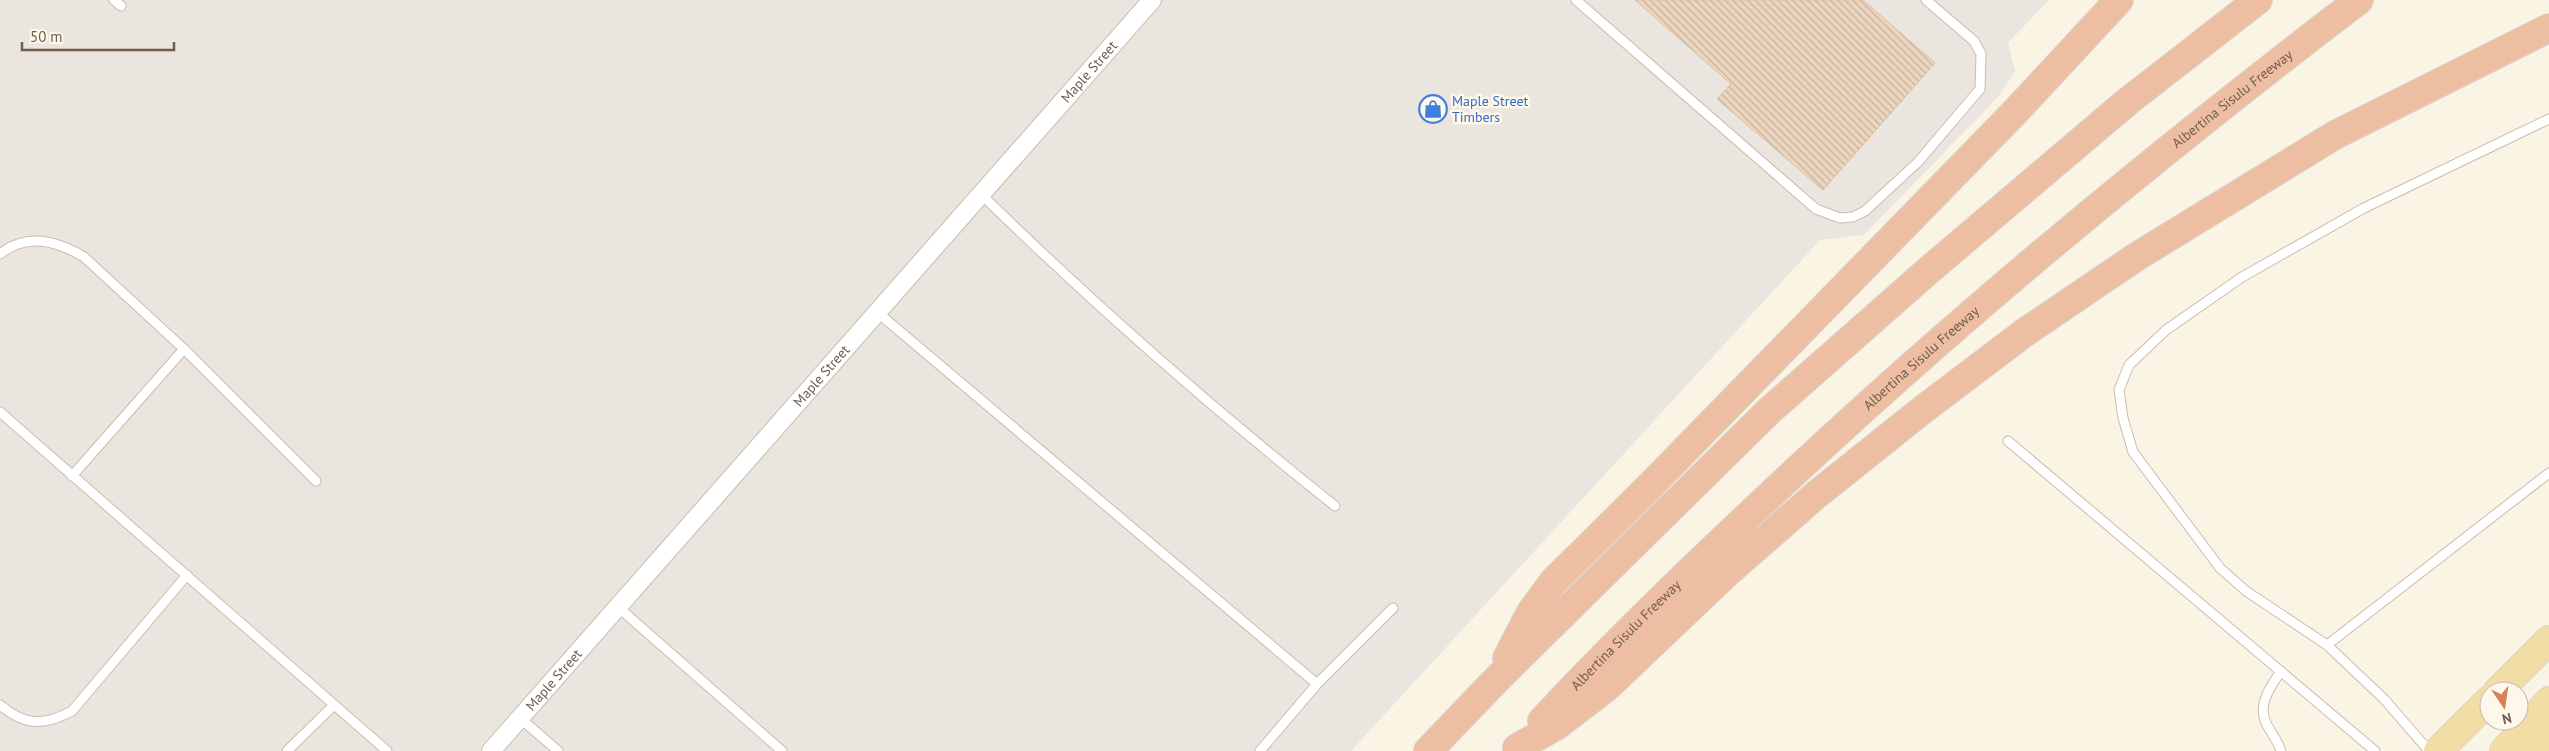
<svg xmlns="http://www.w3.org/2000/svg" width="2549" height="751" viewBox="0 0 2549 751" font-family="'PT Sans',sans-serif">
  <style>
    .industrial { fill: #eae5df }
    .building { fill: url(#building-back-hatch); stroke: #ddbfa2 }
    .lines { fill: none; stroke-linecap: round; stroke-linejoin: round }
    .lane-casing { stroke: #cabcac; stroke-width: 11 }
    .street-casing { stroke: #cabcac; stroke-width: 20 }
    .primary-casing { stroke: #dad5d1; stroke-width: 30 }
    .highway-casing { stroke: #dad5d1; stroke-width: 30 }
    .lane { stroke: #fff; stroke-width: 9 }
    .street { stroke: #fff; stroke-width: 18 }
    .primary { stroke: #f2dda4; stroke-width: 28 }
    .highway { stroke: #eebea2; stroke-width: 28 }
    .labels { text-anchor: middle; dominant-baseline: central; stroke-width: 5; stroke-linejoin: round; paint-order: stroke }
    .street-label { font-size: 14px; fill: #705d4d; stroke: #fdf8eb }
    .shop-label { font-size: 14px; fill: #366cbe; stroke: #fdf8eb; text-anchor: start }
  </style>
  <defs>
    <pattern id="building-back-hatch" width="6" height="6" patternUnits="userSpaceOnUse" patternTransform="scale(1.25)"><rect width="6" height="6" fill="#ecd6bf"/><path d="M-1 5l2 2M0 0l6 6M5-1l2 2" fill="none" stroke="#c4b19d"/></pattern>
  </defs>
  <rect width="100%" height="100%" fill="#faf4e5"/>
  <path class="industrial" d="M 0,0 L 2049,0 L 2008,43 L 2015,71 L 1999,96 L 1864,235 L 1820,240 L 1351,751 L 0,751 Z"/>
  <path class="building" d="M 1635,0 L 1863,0 L 1935,63 L 1823,190 L 1717,99 L 1731,84 Z"/>
  <g class="lines">
    <defs>
      <path id="lane" d="M 114,0 L 121,6
        M 1576,0 L 1816,209 L 1840,218 L 1853,217 L 1865,211 L 1918,162 L 1980,89 L 1981,54 L 1974,41 L 1926,0
        M 981,194 C 1094,305 1212,408 1335,506
        M 0,254 C 27,232 57,241 84,257 L 184,349 L 316,481
        M 877,312 L 1317,684
        M 0,412 L 387,751
        M 2008,441 L 2375,751
        M 72,476 L 184,349
        M 618,607 L 782,751
        M 2327,645 L 2549,473
        M 2281,671 C 2271,686 2257,704 2266,723 C 2271,733 2278,741 2281,751
        M 0,705 C 25,726 44,726 72,711 L 187,575
        M 520,718 L 558,751
        M 287,751 L 334,705
        M 1260,751 L 1317,684 L 1393,608
        M 2429,751 L 2384,699 L 2327,645 L 2246,591 L 2220,568 L 2133,452 L 2123,418 L 2119,390 L 2129,365 L 2166,330 L 2242,277 L 2364,208 L 2549,119"/>
      <g id="street">
        <path id="s1" d="M 491,751 L 1152,0"/>
      </g>
      <path id="primary" d="M 2498,691 L 2549,640
        M 2438,751 L 2489,700
        M 2504,751 L 2549,701
        M 2535,751 L 2549,711"/>
      <g id="highway">
        <path d="M 1507,658 L 1531,612 L 1553,582 L 1651,485 L 2015,112 L 2119,0"/>
        <path id="s2" d="M 1542,721 C 1613,644 1688,572 1764,501 C 1953,322 2153,157 2359,0"/>
        <path d="M 1517,748 L 1556,726 L 1607,687 L 1728,572 L 1816,495 L 1921,411 L 2024,333 L 2136,257 L 2335,135 L 2549,28"/>
        <path d="M 1428,751 L 1498,678 L 1769,411 L 1929,270 L 2127,102 L 2258,0"/>
      </g>
    </defs>
    <use href="#lane" class="lane-casing"/>
    <use href="#street" class="street-casing"/>
    <use href="#primary" class="primary-casing"/>
    <use href="#highway" class="highway-casing"/>
    <use href="#lane" class="lane"/>
    <use href="#street" class="street"/>
    <use href="#primary" class="primary"/>
    <use href="#highway" class="highway"/>
  </g>
  <defs>
    <symbol id="shop-ring" viewBox="-11 -11 22 22"><circle r="9.5" fill="#fdf8eb" stroke="#3f7fe0" stroke-width="1.5"/><path d="M-5-2.5h2.3a2.7 3.5 0 0 1 5.4 0H5L5.5 6h-11ZM-1.5-2.5h3a1.5 2.3 0 0 0-3 0Z" fill="#3f7fe0"/></symbol>
  </defs>
  <g fill-rule="evenodd">
    <use href="#shop-ring" x="1417" y="93" width="32" height="32"/>
  </g>
  <g class="labels">
    <g class="street-label">
      <text stroke="none"><textPath href="#s1" startOffset="905">Maple Street</textPath></text>
      <text stroke="none"><textPath href="#s2" startOffset="930">Albertina Sisulu Freeway</textPath></text>
      <text stroke="none"><textPath href="#s2" startOffset="525">Albertina Sisulu Freeway</textPath></text>
      <text stroke="none"><textPath href="#s1" startOffset="500">Maple Street</textPath></text>
      <text stroke="none"><textPath href="#s2" startOffset="120">Albertina Sisulu Freeway</textPath></text>
      <text stroke="none"><textPath href="#s1" startOffset="95">Maple Street</textPath></text>
    </g>
    <g class="shop-label">
      <text x="1452" y="101">Maple Street<tspan x="1452" dy="16">Timbers</tspan></text>
    </g>
  </g>
  <g transform="translate(2504 706) rotate(167)"><circle r="24" fill="#fdf8eb" stroke="#c5baac"/>
  <path d="M0-4L9 19L0 12L-9 19Z" fill="#d88156"/>
  <text y="-8" font-size="14" font-weight="bold" text-anchor="middle" fill="#705d4d">N</text>
  </g>
  <path d="M22 42v8h152v-8" fill="none" stroke="#705d4d" stroke-width="2.5"/>
  <text x="30" y="42" font-size="15" fill="#705d4d" stroke="#fdf8eb" stroke-width="4" paint-order="stroke">50 m</text>
</svg>
